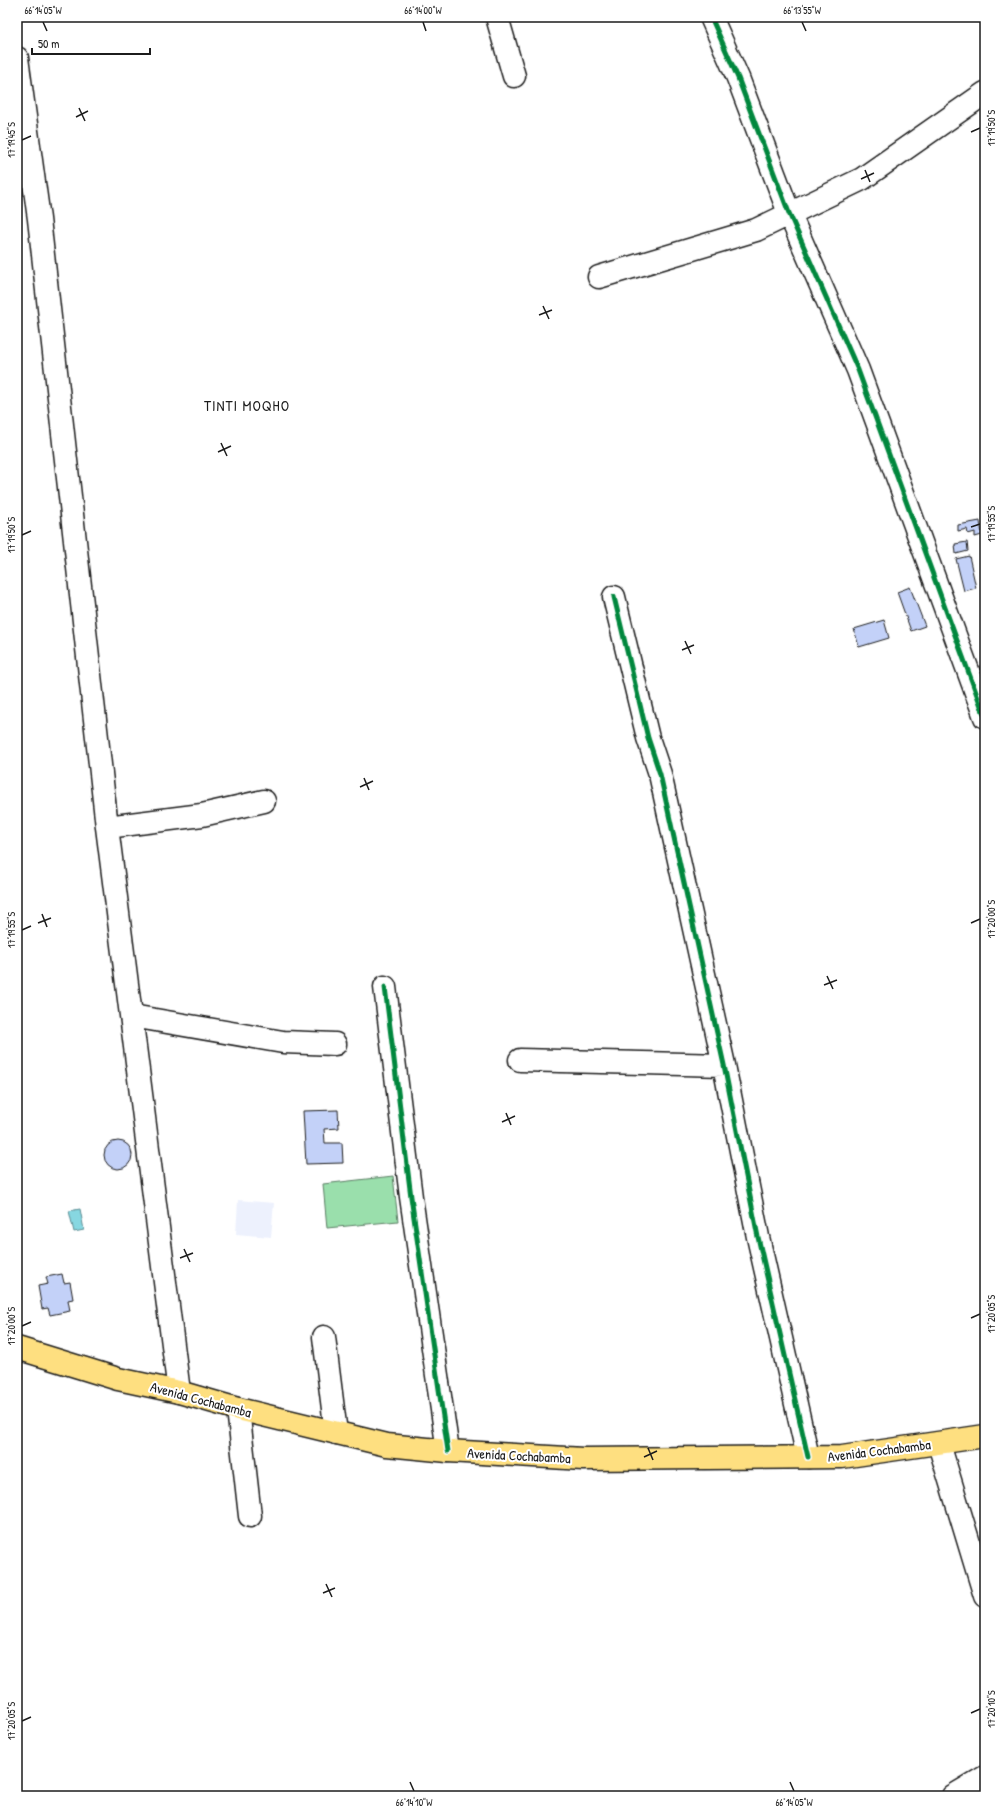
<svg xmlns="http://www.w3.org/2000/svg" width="1002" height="1813" viewBox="0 0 1002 1813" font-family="'Patrick Hand',sans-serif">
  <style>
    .built { fill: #edf1fd }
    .green { fill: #9adfac; stroke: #5b7e64 }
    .water { fill: #87d7e1; stroke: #5c8c92 }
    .building { fill: #c3d1f8; stroke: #1c1c1c }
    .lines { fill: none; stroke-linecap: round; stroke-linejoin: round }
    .minor-casing { stroke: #1c1c1c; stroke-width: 25 }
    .major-casing { stroke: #1c1c1c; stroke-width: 25 }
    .minor { stroke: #fff; stroke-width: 22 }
    .major { stroke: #fedf80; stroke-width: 22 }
    .cycleway-casing { stroke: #fff; stroke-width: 8 }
    .cycleway { stroke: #00873e; stroke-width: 5 }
    .ticks { fill: none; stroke: #1c1c1c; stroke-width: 1.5 }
    .labels { text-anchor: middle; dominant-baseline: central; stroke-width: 4; stroke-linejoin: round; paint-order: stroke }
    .street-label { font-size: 14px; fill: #1c1c1c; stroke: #fff }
    .neighbourhood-label { font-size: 15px; letter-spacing: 1px; fill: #1c1c1c; stroke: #fff }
    .neatline { fill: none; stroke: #1c1c1c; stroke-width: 1.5 }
    .ticks-label { font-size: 10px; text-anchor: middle; fill: #1c1c1c }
  </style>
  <rect width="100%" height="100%" fill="#fff"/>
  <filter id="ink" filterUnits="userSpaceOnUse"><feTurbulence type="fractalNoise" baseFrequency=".025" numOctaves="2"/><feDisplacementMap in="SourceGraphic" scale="8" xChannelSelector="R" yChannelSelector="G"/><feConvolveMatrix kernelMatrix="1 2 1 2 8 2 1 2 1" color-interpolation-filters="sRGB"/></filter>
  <g filter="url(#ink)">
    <path class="built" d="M 238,1200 L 274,1203 L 271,1237 L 236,1234 Z"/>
    <path class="green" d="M 393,1176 L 398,1221 L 327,1228 L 323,1184 Z"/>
    <path class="water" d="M 80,1209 L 84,1230 L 74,1232 L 69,1211 Z"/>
    <path class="building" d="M 980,521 L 982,535 L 975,537 L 975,532 L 968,534 L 967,529 L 958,531 L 958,525 Z
      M 967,542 L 968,551 L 956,554 L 955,544 Z
      M 969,556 L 976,588 L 964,591 L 956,559 Z
      M 910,587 L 925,626 L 911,631 L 897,592 Z
      M 884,620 L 889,638 L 859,647 L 854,629 Z
      M 338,1110 L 339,1128 L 324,1129 L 325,1143 L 342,1143 L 343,1163 L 306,1164 L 303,1111 Z
      M104 1155a14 14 0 1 1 28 0a14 14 0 1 1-28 0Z
      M 62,1274 L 64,1283 L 70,1282 L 73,1299 L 68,1300 L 70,1311 L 50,1315 L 48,1308 L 42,1309 L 38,1286 L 48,1284 L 46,1277 Z"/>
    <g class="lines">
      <defs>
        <path id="minor" d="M 497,17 L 514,76
          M 711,17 L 738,78 L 789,213 L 858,370 L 985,717
          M 17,58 L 39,219 L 107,827 L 179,1392
          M 599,277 L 756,230 L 862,179 L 985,93
          M 614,597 L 648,738 L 660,774 L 724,1065 L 758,1237 L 808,1457
          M 107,827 L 202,815 L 264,801
          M 385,987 L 411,1197 L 448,1451
          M 132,1016 L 283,1042 L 335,1044
          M 520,1060 L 724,1065
          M 324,1337 L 336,1433
          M 238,1409 L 250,1516
          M 939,1444 L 985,1596
          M 953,1796 L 985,1777"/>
        <path id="major" d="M 17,1348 L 118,1379 L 179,1392 L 238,1409 L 387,1445 L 448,1451 L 583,1459 L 842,1457 L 985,1436"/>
      </defs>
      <use href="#minor" class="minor-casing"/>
      <use href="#major" class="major-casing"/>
      <use href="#minor" class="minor"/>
      <use href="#major" class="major"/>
      <defs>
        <path id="cycleway" d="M 711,17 L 738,78 L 789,213 L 858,370 L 985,717
          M 614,597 L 648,738 L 660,774 L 724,1065 L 758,1237 L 808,1457
          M 385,987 L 411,1197 L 448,1451"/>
      </defs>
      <use href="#cycleway" class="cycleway-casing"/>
      <use href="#cycleway" class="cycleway"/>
    </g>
  </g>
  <path class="ticks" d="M 43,22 L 47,31M 423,22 L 426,31M 802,22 L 806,31M 79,108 L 85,121M 76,117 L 88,111M 971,132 L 980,128M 22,140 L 31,136M 865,170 L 870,182M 861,179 L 874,173M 543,306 L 549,319M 539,315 L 552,310M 221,443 L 227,456M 218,452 L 231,446M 971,527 L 980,524M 22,535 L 31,531M 685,641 L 691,654M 682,650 L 694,645M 364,778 L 369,790M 360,787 L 373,781M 42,914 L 47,927M 38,923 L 51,918M 971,923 L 980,919M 22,930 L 31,926M 827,976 L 833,989M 824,985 L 837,980M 506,1113 L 511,1125M 502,1122 L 515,1116M 184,1249 L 190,1262M 180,1258 L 193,1253M 971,1318 L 980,1314M 22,1326 L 31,1322M 648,1448 L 653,1460M 644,1457 L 657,1451M 326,1584 L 332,1597M 323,1593 L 335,1588M 971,1713 L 980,1709M 22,1721 L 31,1717M 410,1782 L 414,1791M 790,1782 L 794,1791"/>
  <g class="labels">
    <g class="street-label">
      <text transform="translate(201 1399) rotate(15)">Avenida Cochabamba</text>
      <text transform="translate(879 1450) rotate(-7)">Avenida Cochabamba</text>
      <text transform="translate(519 1455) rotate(3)">Avenida Cochabamba</text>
    </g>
    <g class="neighbourhood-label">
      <text x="247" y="405">TINTI MOQHO</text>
    </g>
  </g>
  <rect width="1002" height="1813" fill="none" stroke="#fff" stroke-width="44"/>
  <path d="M32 48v6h118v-6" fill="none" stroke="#1c1c1c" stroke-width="2"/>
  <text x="38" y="48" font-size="12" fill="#1c1c1c" stroke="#ffffff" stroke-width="3" paint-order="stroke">50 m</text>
  <rect x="22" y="22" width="958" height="1769" class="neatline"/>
  <g class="ticks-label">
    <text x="43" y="14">66°14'05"W</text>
    <text x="423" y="14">66°14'00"W</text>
    <text x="802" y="14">66°13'55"W</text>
    <text transform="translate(991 128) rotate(-90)" y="4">17°19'50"S</text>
    <text transform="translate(11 140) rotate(-90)" y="4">17°19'45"S</text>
    <text transform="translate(991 524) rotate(-90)" y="4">17°19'55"S</text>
    <text transform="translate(11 535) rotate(-90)" y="4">17°19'50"S</text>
    <text transform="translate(991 919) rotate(-90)" y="4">17°20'00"S</text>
    <text transform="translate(11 930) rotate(-90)" y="4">17°19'55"S</text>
    <text transform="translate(991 1314) rotate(-90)" y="4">17°20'05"S</text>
    <text transform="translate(11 1326) rotate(-90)" y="4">17°20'00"S</text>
    <text transform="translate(991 1709) rotate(-90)" y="4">17°20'10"S</text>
    <text transform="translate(11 1721) rotate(-90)" y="4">17°20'05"S</text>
    <text x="414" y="1806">66°14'10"W</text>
    <text x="794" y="1806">66°14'05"W</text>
  </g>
</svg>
